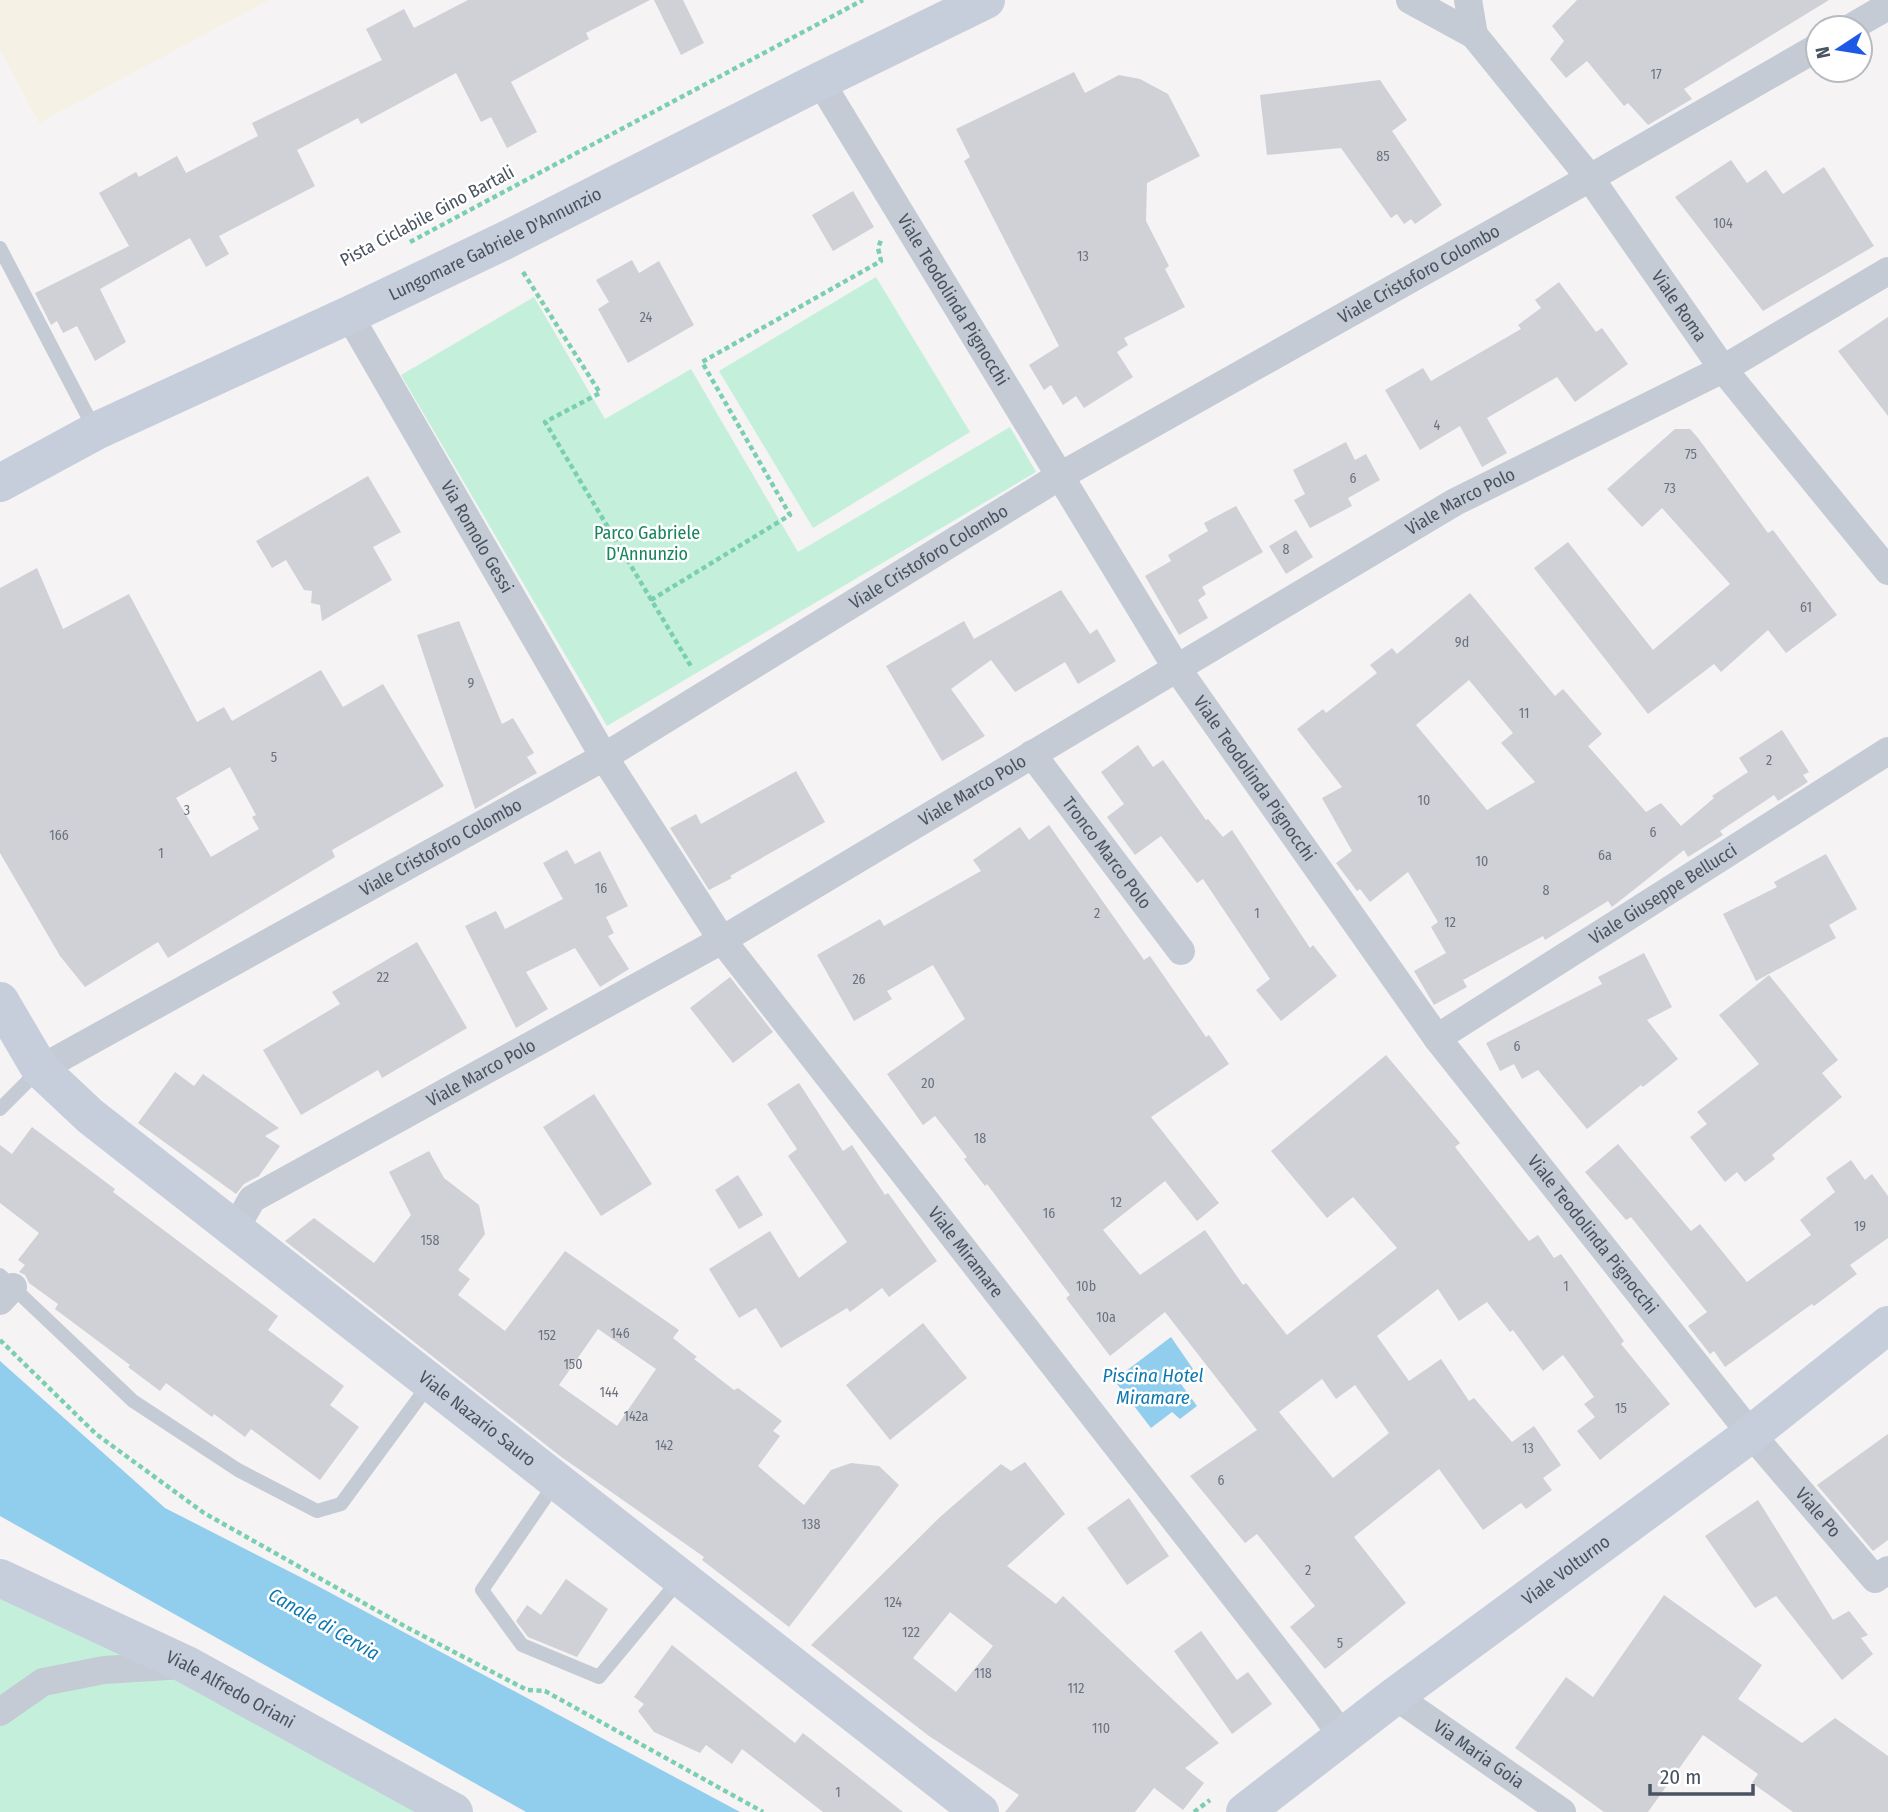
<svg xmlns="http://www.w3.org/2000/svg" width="1888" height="1812" viewBox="0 0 1888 1812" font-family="'Fira Sans Condensed',sans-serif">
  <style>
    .green { fill: #c4f0db }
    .sand { fill: #f5f2e5 }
    .water { fill: #91cded }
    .building { fill: #cfd1d7; fill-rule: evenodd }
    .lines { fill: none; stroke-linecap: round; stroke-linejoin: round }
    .path { stroke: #7bcfb1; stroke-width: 4.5; stroke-dasharray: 5 3.5; stroke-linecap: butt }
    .lane { stroke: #c4cbd4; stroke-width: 14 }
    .street { stroke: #c4cbd4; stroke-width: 28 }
    .secondary { stroke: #c6cddb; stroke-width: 38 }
    .labels { text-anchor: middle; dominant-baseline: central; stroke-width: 5; stroke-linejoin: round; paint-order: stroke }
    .number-label { font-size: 14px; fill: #6b727e }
    .street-label { font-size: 18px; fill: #4a5361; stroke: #fff }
    .park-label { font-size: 18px; fill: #19845d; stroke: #fff }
    .water-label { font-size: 19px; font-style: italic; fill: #0d78b0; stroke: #fff }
  </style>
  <rect width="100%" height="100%" fill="#f5f3f3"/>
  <path class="green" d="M 876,277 L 970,432 L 813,528 L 719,371 Z
    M 534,297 L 605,419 L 691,369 L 798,552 L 1010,427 L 1036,472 L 607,726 L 401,375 Z
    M 0,1582 L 420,1812 L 0,1812 Z"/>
  <path class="sand" d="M 0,0 L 269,0 L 39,123 L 0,50 Z"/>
  <path class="water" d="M 1171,1337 L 1193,1369 L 1178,1380 L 1197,1406 L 1180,1419 L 1172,1412 L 1151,1428 L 1114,1380 Z
    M 0,1361 L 165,1508 L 312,1583 L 740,1812 L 526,1812 L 0,1516 Z"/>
  <path class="building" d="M 468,0 L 650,0 L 586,33 L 589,39 L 511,82 L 537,132 L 507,148 L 491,117 L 481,122 L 456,73 L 361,124 L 358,118 L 297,150 L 315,186 L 219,236 L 229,254 L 206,267 L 190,238 L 100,289 L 126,342 L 95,361 L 77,326 L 63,333 L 57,321 L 51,325 L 35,293 L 129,246 L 99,193 L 136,172 L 139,177 L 177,156 L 186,173 L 258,136 L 252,123 L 382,60 L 366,29 L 404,9 L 414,28 Z
    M 654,0 L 683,0 L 704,43 L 681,55 Z
    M 1577,0 L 1829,0 L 1684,89 L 1692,99 L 1648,125 L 1628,103 L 1624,106 L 1587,61 L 1566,78 L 1550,59 L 1564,41 L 1552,26 Z
    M 1074,72 L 1085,93 L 1119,75 L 1140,79 L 1168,94 L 1200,156 L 1147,183 L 1146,221 L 1169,266 L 1165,269 L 1185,307 L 1124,338 L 1128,345 L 1117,352 L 1133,377 L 1084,408 L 1076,396 L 1063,405 L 1051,385 L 1044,390 L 1029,365 L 1059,346 L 964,161 L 970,157 L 956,129 Z
    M 1380,80 L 1407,120 L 1392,131 L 1442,205 L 1415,224 L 1411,219 L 1404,224 L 1397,214 L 1391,218 L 1341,148 L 1267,155 L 1260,95 Z
    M 1731,160 L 1747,183 L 1766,170 L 1783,194 L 1824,167 L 1874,246 L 1763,311 L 1675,197 Z
    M 853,191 L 874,227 L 833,251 L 812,215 Z
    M 632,260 L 639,273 L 659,261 L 694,325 L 628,363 L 598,309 L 609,302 L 596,280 Z
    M 1559,282 L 1596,332 L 1602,328 L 1628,364 L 1575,402 L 1557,377 L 1487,418 L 1507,453 L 1482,467 L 1460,426 L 1420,450 L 1385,390 L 1423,368 L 1431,381 L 1521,329 L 1518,325 L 1541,308 L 1535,300 Z
    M 1888,317 L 1888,416 L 1838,351 Z
    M 1675,429 L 1690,429 L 1698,438 L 1768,533 L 1773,530 L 1837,615 L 1786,653 L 1768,630 L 1721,672 L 1714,664 L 1648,714 L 1534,568 L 1568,542 L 1653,650 L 1730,584 L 1662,508 L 1642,527 L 1607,489 Z
    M 1346,442 L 1355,460 L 1366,454 L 1380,480 L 1348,498 L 1352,506 L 1310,528 L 1294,500 L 1305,494 L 1293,470 Z
    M 368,476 L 401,532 L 373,547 L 392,580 L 322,621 L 320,605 L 311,603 L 312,591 L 304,590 L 286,560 L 272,568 L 256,541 Z
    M 1236,506 L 1263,552 L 1202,587 L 1206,594 L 1198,600 L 1208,618 L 1179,635 L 1145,576 L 1171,561 L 1168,555 L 1208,531 L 1204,523 Z
    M 1296,530 L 1313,557 L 1286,574 L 1269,546 Z
    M 37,568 L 63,629 L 129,594 L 197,722 L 224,707 L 232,721 L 321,670 L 343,707 L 383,684 L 444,786 L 332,850 L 335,857 L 168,958 L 158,942 L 85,987 L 60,956 L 0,853 L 0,588 ZM 230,767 L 256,815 L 252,817 L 259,829 L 211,857 L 176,798 Z
    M 1061,590 L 1090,634 L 1097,629 L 1116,661 L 1078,684 L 1065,662 L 1015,692 L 991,660 L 951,689 L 985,736 L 942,761 L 886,666 L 964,621 L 974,639 Z
    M 1470,593 L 1555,696 L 1563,689 L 1602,734 L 1588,746 L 1646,812 L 1661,803 L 1681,826 L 1714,798 L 1712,796 L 1748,772 L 1739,758 L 1782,730 L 1809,772 L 1803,775 L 1808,782 L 1778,801 L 1774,795 L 1720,831 L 1723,835 L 1688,857 L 1684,850 L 1612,907 L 1608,901 L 1545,940 L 1543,936 L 1463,980 L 1467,987 L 1434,1005 L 1414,971 L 1446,953 L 1431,927 L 1438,922 L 1408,872 L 1370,902 L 1360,889 L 1357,891 L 1336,863 L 1352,851 L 1322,798 L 1342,787 L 1297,729 L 1323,709 L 1326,713 L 1377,673 L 1370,665 L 1392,648 L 1397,654 ZM 1469,680 L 1513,733 L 1501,743 L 1535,782 L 1487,810 L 1416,725 Z
    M 459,621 L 502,724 L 513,718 L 534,753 L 527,757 L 537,773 L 475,809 L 417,635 Z
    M 1138,745 L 1153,767 L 1163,760 L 1206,820 L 1208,819 L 1223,837 L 1232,830 L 1310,948 L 1313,945 L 1337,976 L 1281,1021 L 1256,990 L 1270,979 L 1203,879 L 1197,883 L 1161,836 L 1135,855 L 1107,817 L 1124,804 L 1101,772 Z
    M 796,771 L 825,822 L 730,876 L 732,878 L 709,890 L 670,828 L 696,814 L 701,824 Z
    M 1049,825 L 1144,960 L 1150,956 L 1206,1037 L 1209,1035 L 1229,1064 L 1151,1117 L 1219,1203 L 1197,1221 L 1165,1181 L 1103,1230 L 1140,1275 L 1205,1230 L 1243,1285 L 1246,1283 L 1287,1335 L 1397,1248 L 1353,1197 L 1327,1218 L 1271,1151 L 1386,1055 L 1460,1143 L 1455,1147 L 1529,1241 L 1538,1235 L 1554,1258 L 1561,1254 L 1624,1341 L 1621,1344 L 1670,1404 L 1600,1460 L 1577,1431 L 1595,1417 L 1584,1404 L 1594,1397 L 1563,1355 L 1543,1371 L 1513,1330 L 1510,1332 L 1487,1302 L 1459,1321 L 1438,1289 L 1377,1336 L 1409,1381 L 1441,1359 L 1469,1401 L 1474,1398 L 1512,1442 L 1534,1426 L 1561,1465 L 1543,1478 L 1552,1490 L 1526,1509 L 1521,1503 L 1483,1530 L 1439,1469 L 1354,1537 L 1406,1603 L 1325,1669 L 1290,1627 L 1315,1606 L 1257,1534 L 1245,1543 L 1190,1476 L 1257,1430 L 1165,1312 L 1110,1356 L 1066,1298 L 1070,1295 L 987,1184 L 985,1186 L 964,1159 L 967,1157 L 935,1116 L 923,1125 L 887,1074 L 965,1019 L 933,965 L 887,991 L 892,999 L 854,1021 L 817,955 L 880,919 L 884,926 L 981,871 L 973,860 L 1020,827 L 1029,840 ZM 1322,1379 L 1336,1399 L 1355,1385 L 1389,1433 L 1333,1478 L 1279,1412 Z
    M 567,850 L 575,864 L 600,851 L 628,906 L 606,917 L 614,933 L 608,936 L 629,969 L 600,987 L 575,948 L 526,972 L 548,1009 L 516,1028 L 465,926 L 496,911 L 505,929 L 563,899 L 543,863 Z
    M 1826,854 L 1857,909 L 1829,925 L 1836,938 L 1756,981 L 1723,914 L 1777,887 L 1774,882 Z
    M 417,942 L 467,1028 L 382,1078 L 378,1070 L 301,1115 L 263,1050 L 340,1004 L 332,992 Z
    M 1644,953 L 1672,1007 L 1647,1020 L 1678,1059 L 1643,1087 L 1641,1085 L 1587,1129 L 1538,1070 L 1522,1079 L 1514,1064 L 1500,1071 L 1486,1043 L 1602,984 L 1598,977 Z
    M 1769,975 L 1838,1060 L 1822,1073 L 1842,1097 L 1772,1155 L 1775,1159 L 1745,1182 L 1737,1172 L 1725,1182 L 1690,1137 L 1707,1124 L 1697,1112 L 1759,1064 L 1719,1015 Z
    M 730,977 L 773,1032 L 733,1063 L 690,1008 Z
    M 175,1072 L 194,1086 L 203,1074 L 279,1128 L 265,1136 L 280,1146 L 259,1176 L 244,1184 L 236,1194 L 138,1123 Z
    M 799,1083 L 843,1151 L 852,1145 L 885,1195 L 888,1193 L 937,1261 L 889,1297 L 882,1288 L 850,1312 L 847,1308 L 781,1348 L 756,1308 L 739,1318 L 709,1269 L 770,1231 L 799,1278 L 847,1242 L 788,1156 L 797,1149 L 767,1104 Z
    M 594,1094 L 652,1184 L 601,1216 L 543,1127 Z
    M 32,1127 L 115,1189 L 113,1192 L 278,1316 L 268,1330 L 344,1386 L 330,1405 L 359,1427 L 320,1480 L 251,1429 L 245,1437 L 214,1414 L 212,1417 L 166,1383 L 160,1391 L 128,1367 L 130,1365 L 55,1309 L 58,1304 L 29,1283 L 25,1275 L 19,1272 L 25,1265 L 18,1260 L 39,1233 L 0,1203 L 0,1145 L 12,1154 Z
    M 1618,1144 L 1691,1231 L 1700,1224 L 1747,1282 L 1811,1235 L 1800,1220 L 1835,1192 L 1826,1178 L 1851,1160 L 1865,1180 L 1872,1174 L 1888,1196 L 1888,1238 L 1850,1265 L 1857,1274 L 1814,1306 L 1812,1304 L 1725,1367 L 1714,1351 L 1710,1354 L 1688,1326 L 1707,1312 L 1631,1217 L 1626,1220 L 1585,1172 Z
    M 429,1151 L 444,1178 L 479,1205 L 485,1234 L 458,1270 L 470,1279 L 458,1295 L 505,1331 L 565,1251 L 679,1330 L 673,1338 L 697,1357 L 694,1359 L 734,1390 L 738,1388 L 782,1421 L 773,1431 L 780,1436 L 758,1466 L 804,1505 L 831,1470 L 851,1463 L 879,1466 L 899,1485 L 789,1627 L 702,1560 L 704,1557 L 560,1456 L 285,1241 L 314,1218 L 374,1263 L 411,1215 L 389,1172 ZM 598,1329 L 656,1369 L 617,1426 L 559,1385 Z
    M 738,1175 L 763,1215 L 739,1229 L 715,1190 Z
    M 923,1323 L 967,1378 L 890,1440 L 846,1385 Z
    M 1888,1434 L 1888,1540 L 1873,1551 L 1817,1485 Z
    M 1025,1462 L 1065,1514 L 1007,1566 L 1056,1604 L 1063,1596 L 1219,1743 L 1185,1768 L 1204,1783 L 1183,1810 L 1154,1788 L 1135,1812 L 1005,1812 L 1019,1795 L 929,1736 L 811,1645 L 940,1517 L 1001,1464 L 1011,1471 ZM 950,1612 L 993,1646 L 956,1692 L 913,1658 Z
    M 1129,1498 L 1169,1556 L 1127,1585 L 1087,1528 Z
    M 1758,1500 L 1833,1620 L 1849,1611 L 1868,1635 L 1861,1638 L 1873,1654 L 1842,1680 L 1776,1596 L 1755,1608 L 1705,1536 Z
    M 566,1579 L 608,1609 L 577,1657 L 528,1637 L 516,1621 L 527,1605 L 541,1615 Z
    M 1664,1595 L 1762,1665 L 1738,1699 L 1802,1743 L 1835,1718 L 1888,1756 L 1888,1812 L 1793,1812 L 1752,1783 L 1758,1774 L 1703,1735 L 1648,1812 L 1604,1812 L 1515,1748 L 1566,1677 L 1593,1697 Z
    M 1201,1631 L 1237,1680 L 1248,1672 L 1272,1704 L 1232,1734 L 1174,1651 Z
    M 672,1645 L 795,1743 L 803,1733 L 903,1812 L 823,1812 L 742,1749 L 732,1764 L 706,1745 L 700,1753 L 654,1732 L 638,1711 L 644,1704 L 634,1697 Z"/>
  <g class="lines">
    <path class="path" d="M 410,242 L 863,0
      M 523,272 L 600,393 L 545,422 L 692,668
      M 651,600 L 790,515 L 702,362 L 881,261 L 878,248 L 881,240
      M 0,1340 L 96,1434 L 204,1513 L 408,1628 L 527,1690 L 545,1691 L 763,1812
      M 1194,1812 L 1210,1800"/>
    <path class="lane" d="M 0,248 L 95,430
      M 0,1109 L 39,1070
      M 0,1275 L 133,1401 L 238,1470 L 317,1511 L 341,1504 L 430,1383
      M 556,1482 L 482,1590 L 522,1645 L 599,1677 L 680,1579"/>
    <g class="street">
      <path id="s1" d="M 1410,0 L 1474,35 L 1590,178 L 1723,369 L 1888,571"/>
      <path d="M 1468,0 L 1474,35"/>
      <path d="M 1850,28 L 1888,6"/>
      <path id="s2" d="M 820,81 L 1176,667 L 1437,1038 L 1751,1434 L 1875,1579 L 1888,1570"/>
      <path id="s3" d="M 349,315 L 604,757 L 722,940 L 1327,1715 L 1342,1737"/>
      <path id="s4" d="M 1032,754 L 1181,951"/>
      <path id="s5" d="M 1437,1038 L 1888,751"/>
      <path id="s6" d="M 40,1069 L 604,757 L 1060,476 L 1590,178 L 1818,47"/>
      <path id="s7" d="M 235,1229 L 252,1199 L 722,940 L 1455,502 L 1723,369 L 1888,271"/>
      <path d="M 0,1301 L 13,1287"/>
      <path id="s8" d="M 1395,1696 L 1562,1812"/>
      <path d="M 0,1712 L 43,1682 L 104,1670 L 184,1665"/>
    </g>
    <g class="secondary">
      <path id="s9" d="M 0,483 L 96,431 L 349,315 L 504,241 L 820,81 L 986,0"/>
      <path id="s10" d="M 0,1001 L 40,1069 L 90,1116 L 980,1812"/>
      <path id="s11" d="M 0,1578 L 187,1665 L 454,1812"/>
      <path id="s12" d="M 1245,1812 L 1395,1696 L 1751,1434 L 1888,1325"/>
    </g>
  </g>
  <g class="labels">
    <g class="number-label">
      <text x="1656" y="74">17</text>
      <text x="1383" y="156">85</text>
      <text x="1723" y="223">104</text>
      <text x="1083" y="256">13</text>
      <text x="646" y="317">24</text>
      <text x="1437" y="425">4</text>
      <text x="1691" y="454">75</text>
      <text x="1353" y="478">6</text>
      <text x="1670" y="488">73</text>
      <text x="1286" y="549">8</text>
      <text x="1806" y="607">61</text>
      <text x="1462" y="642">9d</text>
      <text x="471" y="683">9</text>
      <text x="1524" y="713">11</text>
      <text x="274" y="757">5</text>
      <text x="1769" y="760">2</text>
      <text x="1424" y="800">10</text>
      <text x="187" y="810">3</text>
      <text x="1653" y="832">6</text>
      <text x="59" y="835">166</text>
      <text x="161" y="853">1</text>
      <text x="1605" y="855">6a</text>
      <text x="1482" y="861">10</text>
      <text x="601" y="888">16</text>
      <text x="1546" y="890">8</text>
      <text x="1097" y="913">2</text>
      <text x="1257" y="913">1</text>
      <text x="1450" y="922">12</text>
      <text x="383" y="977">22</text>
      <text x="859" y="979">26</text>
      <text x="1517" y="1046">6</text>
      <text x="928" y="1083">20</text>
      <text x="980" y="1138">18</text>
      <text x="1116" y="1202">12</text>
      <text x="1049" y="1213">16</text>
      <text x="1860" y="1226">19</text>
      <text x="430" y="1240">158</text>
      <text x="1086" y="1286">10b</text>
      <text x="1566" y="1286">1</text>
      <text x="1106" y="1317">10a</text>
      <text x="620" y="1333">146</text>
      <text x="547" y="1335">152</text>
      <text x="573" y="1364">150</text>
      <text x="609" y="1392">144</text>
      <text x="1621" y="1408">15</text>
      <text x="636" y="1416">142a</text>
      <text x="664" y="1445">142</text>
      <text x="1528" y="1448">13</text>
      <text x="1221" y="1480">6</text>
      <text x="811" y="1524">138</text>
      <text x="1308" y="1570">2</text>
      <text x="893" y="1602">124</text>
      <text x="911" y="1632">122</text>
      <text x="1340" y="1643">5</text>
      <text x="983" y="1673">118</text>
      <text x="1076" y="1688">112</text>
      <text x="1101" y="1728">110</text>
      <text x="838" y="1792">1</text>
    </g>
    <g class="street-label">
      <text transform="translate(427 216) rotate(-28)">Pista Ciclabile Gino Bartali</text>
      <text stroke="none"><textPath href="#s9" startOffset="550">Lungomare Gabriele D'Annunzio</textPath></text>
      <text stroke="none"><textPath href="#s6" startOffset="1592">Viale Cristoforo Colombo</textPath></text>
      <text stroke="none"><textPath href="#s2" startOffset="256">Viale Teodolinda Pignocchi</textPath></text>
      <text stroke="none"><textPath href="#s1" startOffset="413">Viale Roma</textPath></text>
      <text stroke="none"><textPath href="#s7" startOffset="1430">Viale Marco Polo</textPath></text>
      <text stroke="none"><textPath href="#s3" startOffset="256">Via Romolo Gessi</textPath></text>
      <text stroke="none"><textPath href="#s6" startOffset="1026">Viale Cristoforo Colombo</textPath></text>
      <text stroke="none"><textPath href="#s2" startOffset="822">Viale Teodolinda Pignocchi</textPath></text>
      <text stroke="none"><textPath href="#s7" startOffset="863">Viale Marco Polo</textPath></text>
      <text stroke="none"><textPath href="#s6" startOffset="458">Viale Cristoforo Colombo</textPath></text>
      <text stroke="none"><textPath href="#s4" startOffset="124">Tronco Marco Polo</textPath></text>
      <text stroke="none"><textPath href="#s5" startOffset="268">Viale Giuseppe Bellucci</textPath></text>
      <text stroke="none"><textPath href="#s7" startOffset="296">Viale Marco Polo</textPath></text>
      <text stroke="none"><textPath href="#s2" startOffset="1390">Viale Teodolinda Pignocchi</textPath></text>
      <text stroke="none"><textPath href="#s3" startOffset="1124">Viale Miramare</textPath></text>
      <text stroke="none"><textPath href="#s10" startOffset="639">Viale Nazario Sauro</textPath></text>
      <text stroke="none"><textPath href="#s2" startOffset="1748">Viale Po</textPath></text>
      <text stroke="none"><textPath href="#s12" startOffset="402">Viale Volturno</textPath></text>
      <text stroke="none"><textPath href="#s11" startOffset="256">Viale Alfredo Oriani</textPath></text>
      <text stroke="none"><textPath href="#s8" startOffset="102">Via Maria Goia</textPath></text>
    </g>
    <g class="park-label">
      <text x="647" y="533">Parco Gabriele<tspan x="647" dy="21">D'Annunzio</tspan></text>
    </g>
    <g class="water-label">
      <text x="1153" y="1375">Piscina Hotel<tspan x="1153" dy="22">Miramare</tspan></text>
      <text transform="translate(324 1624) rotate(30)">Canale di Cervia</text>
    </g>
  </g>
  <g transform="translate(1839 49) rotate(258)"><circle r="33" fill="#ffffff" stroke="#b7bac0" stroke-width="2"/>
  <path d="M0-5L12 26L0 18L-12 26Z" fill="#1d59e5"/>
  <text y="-10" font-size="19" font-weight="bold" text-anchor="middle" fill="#4a5361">N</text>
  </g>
  <path d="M1650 1784v10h103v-10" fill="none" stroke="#4a5361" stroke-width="3.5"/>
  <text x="1660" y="1784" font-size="21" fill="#4a5361" stroke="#ffffff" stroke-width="5" paint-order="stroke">20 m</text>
</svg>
